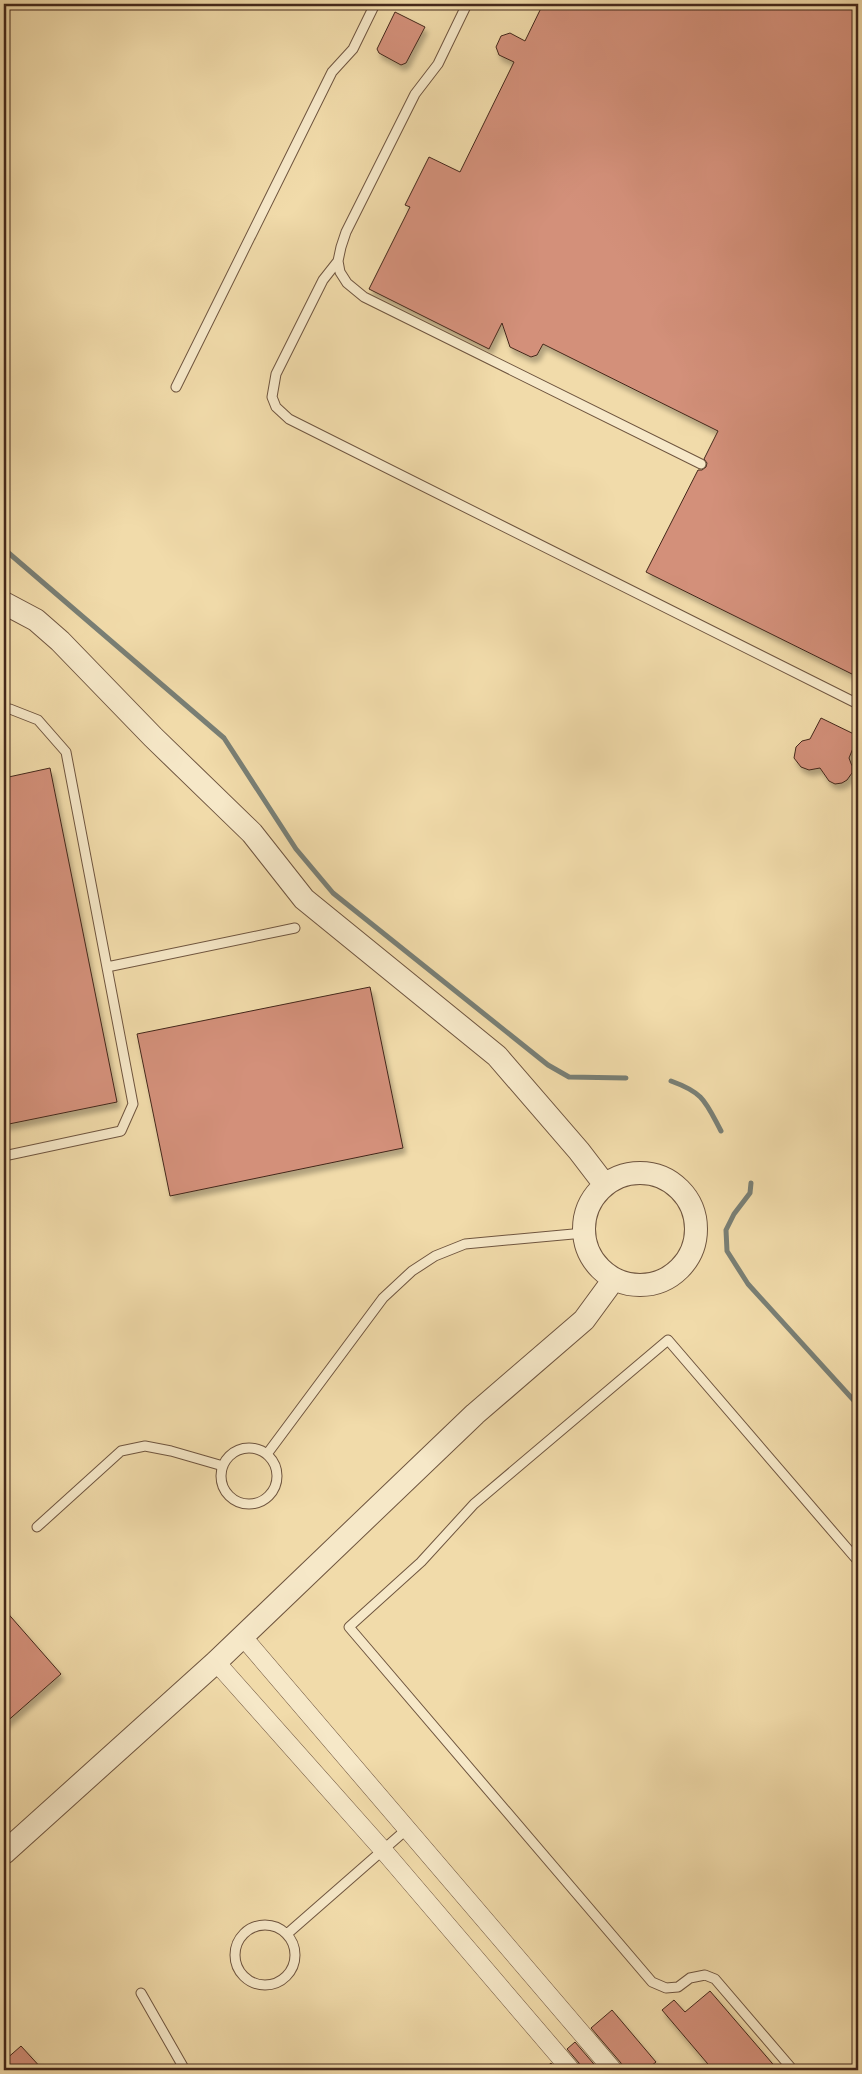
<svg xmlns="http://www.w3.org/2000/svg" width="862" height="2074" viewBox="0 0 862 2074" font-family="'IM FELL English',serif">
  <style>
    .lines { fill: none; stroke-linecap: round; stroke-linejoin: round }
    .stream { stroke: #797f75; stroke-width: 5 }
    .building { fill: #d3907a; stroke: #44281b; filter: url(#shadow) }
    .service-casing { stroke: #6f553f; stroke-width: 11 }
    .minor-casing { stroke: #6f553f; stroke-width: 19 }
    .tertiary-casing { stroke: #6f553f; stroke-width: 24 }
    .service { stroke: #f6e8c8; stroke-width: 9 }
    .minor { stroke: #f6e8c8; stroke-width: 18 }
    .tertiary { stroke: #f6e8c8; stroke-width: 22 }
  </style>
  <defs>
    <filter id="shadow"><feDropShadow dx="3" dy="5.5" stdDeviation="2.5" flood-color="#0004"/></filter>
  </defs>
  <rect width="100%" height="100%" fill="#f1dbaa"/>
  <filter id="stains"><feTurbulence type="fractalNoise" baseFrequency=".004" numOctaves="4"/><feColorMatrix values="0 0 0 0 .2 0 0 0 0 .09 0 0 0 0 .02 0 0 0 .5 -.17"/></filter>
  <radialGradient id="worn" r=".72"><stop offset=".6" stop-color="#630" stop-opacity="0"/><stop offset="1" stop-color="#630" stop-opacity=".3"/></radialGradient>
  <g class="lines">
    <path class="stream" d="M 4,549 L 224,738 L 296,849 L 333,893 L 548,1065 L 569,1077 L 626,1078
      M 671,1081 C 704,1093 705,1101 721,1131
      M 751,1183 L 750,1193 L 734,1214 L 726,1230 L 727,1251 L 748,1284 L 858,1405"/>
  </g>
  <path class="building" d="M 543,4 L 858,4 L 858,677 L 646,572 L 698,470 L 702,470 L 706,467 L 707,463 L 704,459 L 718,431 L 543,344 L 537,355 L 531,357 L 510,347 L 502,323 L 489,349 L 369,289 L 410,207 L 405,205 L 429,157 L 460,172 L 514,62 L 499,55 L 496,47 L 501,36 L 510,33 L 525,41 Z
    M 395,12 L 425,27 L 406,63 L 401,65 L 379,53 L 377,49 Z
    M 821,718 L 858,736 L 849,758 L 852,766 L 852,773 L 847,780 L 842,783 L 835,784 L 829,781 L 820,768 L 809,770 L 801,767 L 794,758 L 796,747 L 802,741 L 810,739 Z
    M 50,768 L 117,1102 L 4,1125 L 4,778 Z
    M 370,987 L 403,1148 L 170,1196 L 137,1034 Z
    M 4,1609 L 61,1674 L 4,1724 Z
    M 710,1991 L 778,2070 L 713,2070 L 662,2010 L 674,2000 L 685,2012 Z
    M 612,2010 L 656,2062 L 646,2070 L 623,2070 L 621,2063 L 591,2028 Z
    M 575,2042 L 599,2070 L 581,2070 L 579,2063 L 567,2049 Z
    M 21,2046 L 43,2070 L 4,2070 L 4,2061 Z
    M 551,2063 L 557,2070 L 543,2070 Z"/>
  <g class="lines">
    <defs>
      <path id="service" d="M 467,4 L 438,64 L 415,94 L 346,232 L 341,247 L 338,261 L 340,272 L 347,283 L 364,297 L 701,464
        M 338,261 L 323,280 L 276,374 L 272,397 L 276,407 L 289,419 L 858,704
        M 176,387 L 332,72 L 353,49 L 375,4
        M 4,711 L 10,709 L 38,720 L 66,752 L 133,1104 L 121,1131 L 4,1156
        M 107,967 L 295,928
        M221 1476a28 28 0 1 1 56 0a28 28 0 1 1-56 0Z
        M 267,1454 L 383,1298 L 412,1271 L 435,1256 L 465,1244 L 584,1233
        M 37,1527 L 121,1451 L 145,1446 L 171,1451 L 223,1466
        M235 1955a30 30 0 1 1 60 0a30 30 0 1 1-60 0Z
        M 287,1934 L 407,1829
        M 141,1993 L 185,2070
        M 793,2070 L 715,1979 L 705,1975 L 690,1978 L 678,1987 L 666,1988 L 652,1982 L 349,1627 L 421,1562 L 474,1504 L 668,1340 L 858,1561"/>
      <path id="minor" d="M 243,1637 L 613,2070
        M 216,1662 L 383,1850 L 571,2070"/>
      <path id="tertiary" d="M 4,603 L 36,620 L 60,641 L 153,737 L 252,833 L 304,899 L 497,1056 L 579,1151 L 605,1185
        M584 1229a56 56 0 1 1 112 0a56 56 0 1 1-112 0Z
        M 4,1853 L 216,1662 L 475,1414 L 584,1320 L 614,1279"/>
    </defs>
    <use href="#service" class="service-casing"/>
    <use href="#minor" class="minor-casing"/>
    <use href="#tertiary" class="tertiary-casing"/>
    <use href="#service" class="service"/>
    <use href="#minor" class="minor"/>
    <use href="#tertiary" class="tertiary"/>
  </g>
  <rect width="862" height="2074" fill="none" stroke="#f1dbaa" stroke-width="20"/>
  <rect x="5" y="5" width="852" height="2064" fill="none" stroke="#44281b" stroke-width="2.5"/>
  <rect x="10" y="10" width="842" height="2054" fill="none" stroke="#44281b"/>
  <rect width="100%" height="100%" filter="url(#stains)"/>
  <rect width="100%" height="100%" fill="url(#worn)"/>
</svg>
